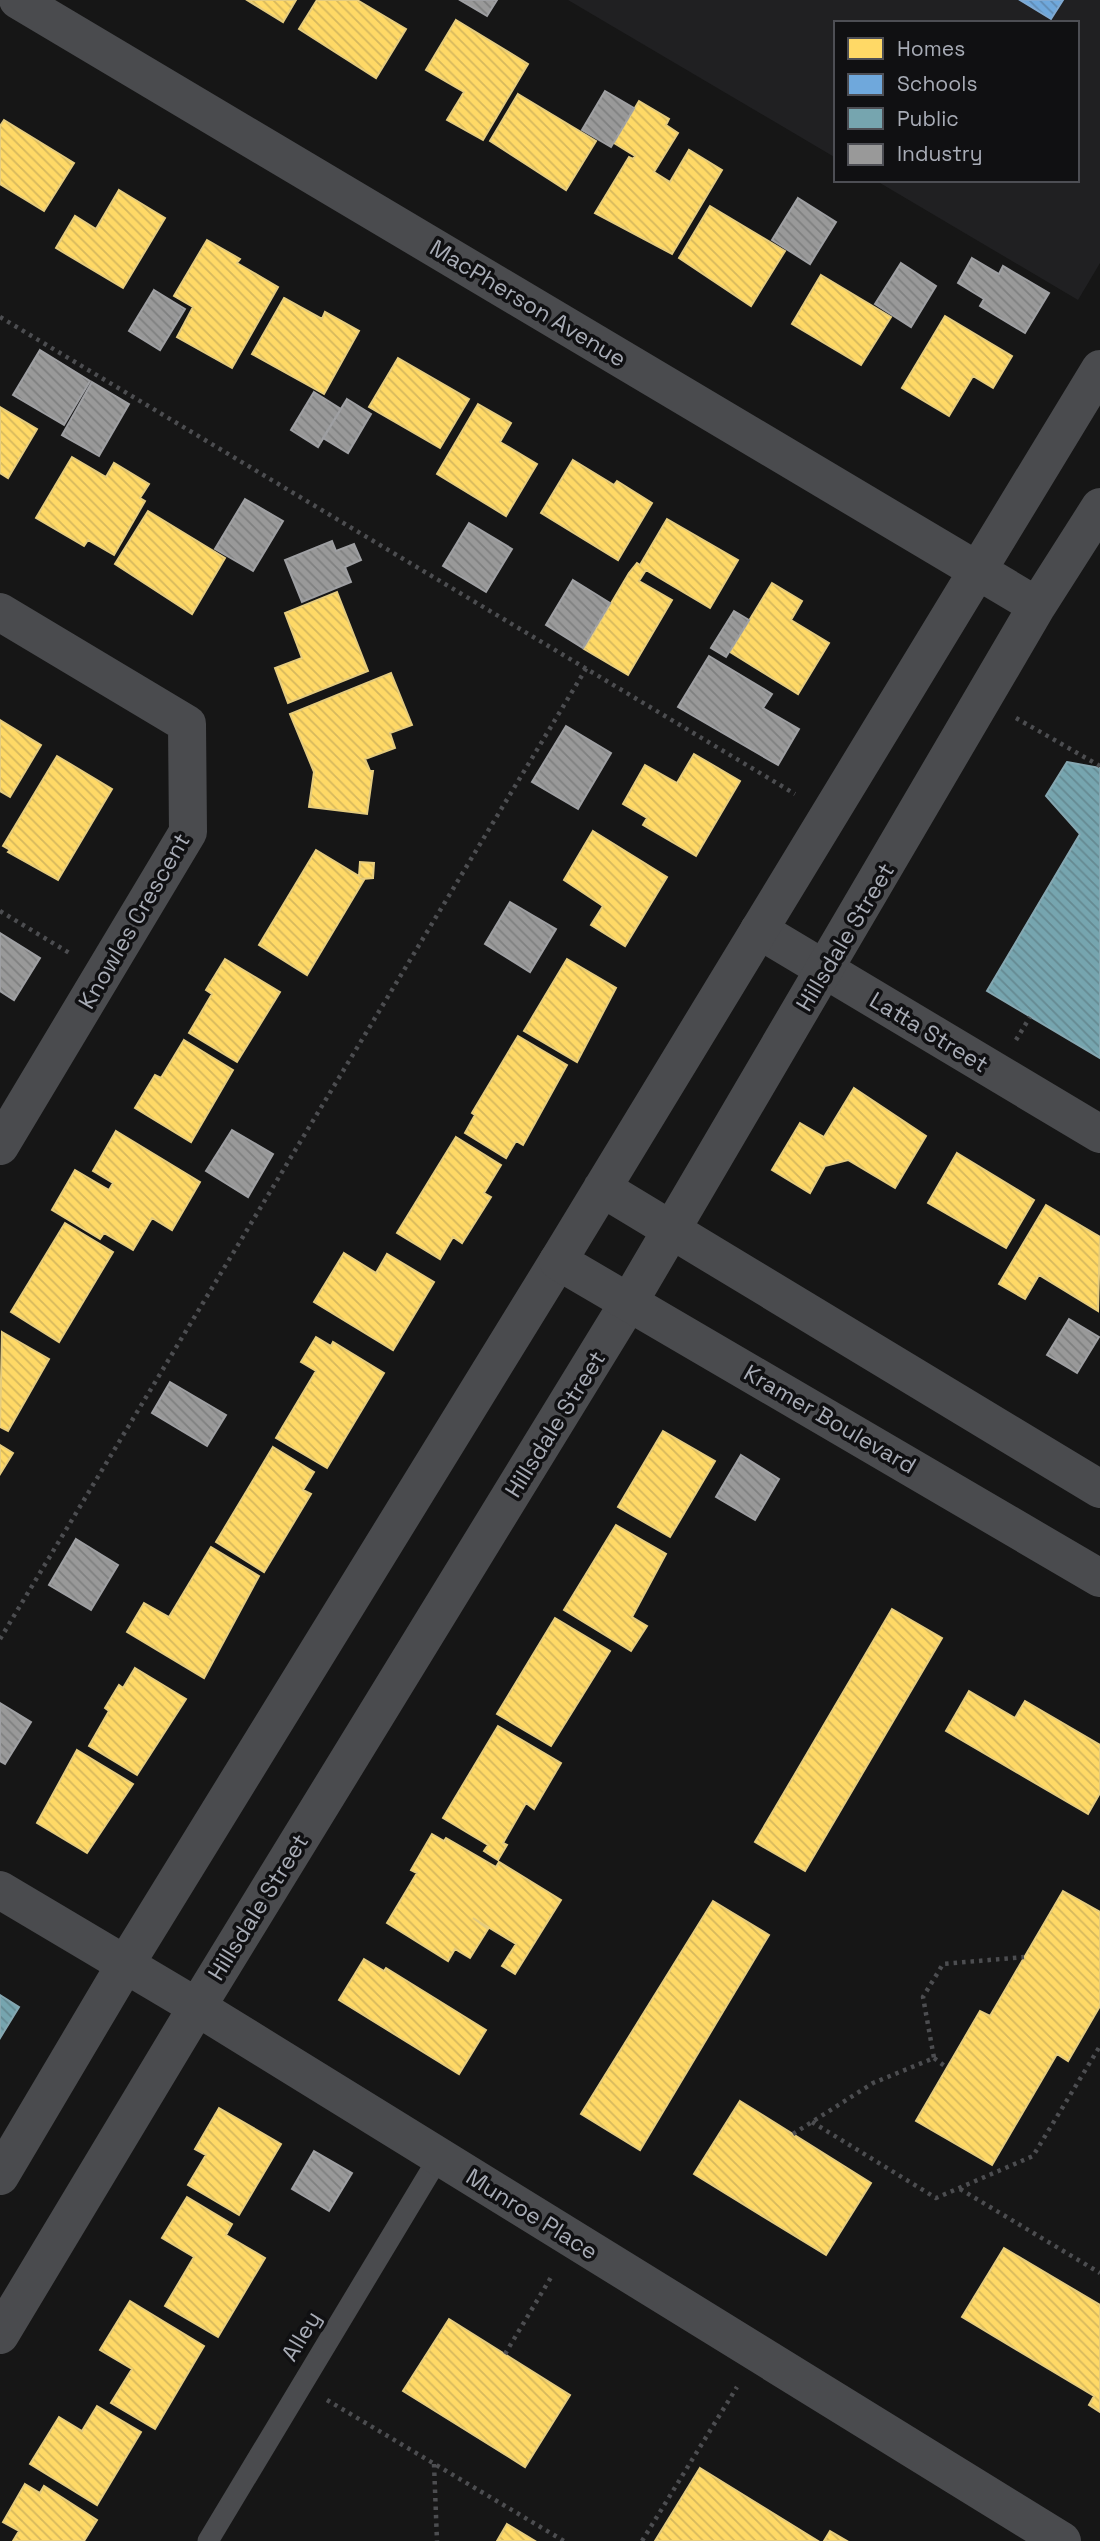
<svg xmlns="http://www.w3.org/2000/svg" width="1100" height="2541" viewBox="0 0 1100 2541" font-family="'Space Grotesk',sans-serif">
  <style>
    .built { fill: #202022 }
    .homes { fill: url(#homes-back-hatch); stroke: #e5cc7e; stroke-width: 2 }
    .schools { fill: url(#schools-back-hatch); stroke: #80a9d1; stroke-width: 2 }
    .public { fill: url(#public-back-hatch); stroke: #85a7b1; stroke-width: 2 }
    .industry { fill: url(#industry-back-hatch); stroke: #9e9fa2; stroke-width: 2 }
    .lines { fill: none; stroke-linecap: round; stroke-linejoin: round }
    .path { stroke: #4c4d50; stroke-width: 4.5; stroke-dasharray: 3.5 5; stroke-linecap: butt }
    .service { stroke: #4a4b4e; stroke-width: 21 }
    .minor { stroke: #4a4b4e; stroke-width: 38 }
    .tertiary { stroke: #4a4b4e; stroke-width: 38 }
    .labels { text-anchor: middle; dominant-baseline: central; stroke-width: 7; stroke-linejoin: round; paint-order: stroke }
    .street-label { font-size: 23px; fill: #a8acb6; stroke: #101012 }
  </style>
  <defs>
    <pattern id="homes-back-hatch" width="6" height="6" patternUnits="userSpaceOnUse" patternTransform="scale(1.75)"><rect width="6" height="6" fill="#ffd966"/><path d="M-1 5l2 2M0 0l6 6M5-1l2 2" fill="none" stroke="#d6b85d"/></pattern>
    <pattern id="schools-back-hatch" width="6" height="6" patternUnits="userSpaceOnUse" patternTransform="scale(1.75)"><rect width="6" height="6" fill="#6fa8dc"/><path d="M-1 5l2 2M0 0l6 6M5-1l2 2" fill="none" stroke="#608bb3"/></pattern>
    <pattern id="public-back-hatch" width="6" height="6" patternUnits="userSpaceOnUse" patternTransform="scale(1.75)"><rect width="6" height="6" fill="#76a5af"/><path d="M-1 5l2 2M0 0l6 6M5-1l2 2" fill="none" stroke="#658991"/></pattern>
    <pattern id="industry-back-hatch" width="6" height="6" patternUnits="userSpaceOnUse" patternTransform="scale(1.75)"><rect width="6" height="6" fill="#999"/><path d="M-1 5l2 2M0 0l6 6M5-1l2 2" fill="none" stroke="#7f8080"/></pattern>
  </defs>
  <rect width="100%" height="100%" fill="#161616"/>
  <path class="built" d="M 568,0 L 1100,0 L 1100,263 L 1078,300 L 875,180 L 1077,180 L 1077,23 L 836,23 L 836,158 Z"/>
  <path class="homes" d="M 247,0 L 296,0 L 283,22 Z
    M 317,0 L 357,0 L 406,29 L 376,78 L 299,29 Z
    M 456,20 L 528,64 L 483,140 L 447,120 L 464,92 L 426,70 Z
    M 518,94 L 596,141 L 566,190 L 490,141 Z
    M 639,101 L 669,119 L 666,125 L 678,133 L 654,172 L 670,182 L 689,150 L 722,170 L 672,254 L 595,213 L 629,157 L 633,159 L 635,156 L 614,143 Z
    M 4,120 L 74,163 L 44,211 L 0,184 L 0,126 Z
    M 119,190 L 165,218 L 123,288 L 56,248 L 75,216 L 96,229 Z
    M 710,206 L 785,251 L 751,306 L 679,258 Z
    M 207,240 L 240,259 L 237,263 L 278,287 L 232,368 L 177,337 L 193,307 L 174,296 Z
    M 821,275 L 891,317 L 861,365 L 792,324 Z
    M 284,298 L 322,319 L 325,312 L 359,331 L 324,394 L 252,354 Z
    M 945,316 L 1012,356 L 993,388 L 973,376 L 949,416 L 902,388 Z
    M 398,358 L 469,399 L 440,448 L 369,407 Z
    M 478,404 L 511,423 L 500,442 L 537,464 L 506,516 L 437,474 Z
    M 0,407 L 37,429 L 8,478 L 0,473 Z
    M 72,457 L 106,477 L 114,463 L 149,484 L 140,498 L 145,501 L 114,555 L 88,540 L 84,546 L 36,518 Z
    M 573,460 L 614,485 L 617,481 L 652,503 L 618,560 L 541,513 Z
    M 148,511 L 225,558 L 192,614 L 115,564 Z
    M 667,519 L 738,560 L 710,608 L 646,570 L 639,581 L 672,600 L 628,675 L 584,649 L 629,573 L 637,563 L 640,565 Z
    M 772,583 L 802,601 L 791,620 L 829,643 L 798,694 L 730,652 Z
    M 337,592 L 368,671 L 288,703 L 275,668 L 302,658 L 285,613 Z
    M 391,673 L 412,725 L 390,733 L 395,748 L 365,759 L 370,771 L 373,771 L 367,814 L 309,807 L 314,772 L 290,714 Z
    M 0,720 L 41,745 L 10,797 L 0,791 Z
    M 694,754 L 740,781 L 696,856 L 643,825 L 647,818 L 623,804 L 645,765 L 677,783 Z
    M 57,756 L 112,789 L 58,880 L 8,852 L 10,850 L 3,846 Z
    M 593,831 L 667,877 L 625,946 L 591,925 L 603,906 L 564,880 Z
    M 316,850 L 359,876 L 360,862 L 374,863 L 373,878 L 362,879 L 364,880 L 307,975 L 259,945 Z
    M 225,959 L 280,992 L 237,1062 L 189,1033 L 212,994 L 206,990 Z
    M 567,959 L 616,988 L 577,1062 L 524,1031 Z
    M 518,1036 L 567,1065 L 523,1145 L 516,1141 L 506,1158 L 465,1133 L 475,1115 L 472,1113 Z
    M 184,1040 L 233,1070 L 191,1142 L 135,1108 L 155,1075 L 161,1078 Z
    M 854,1088 L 926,1136 L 895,1188 L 848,1160 L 825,1166 L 810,1193 L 772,1170 L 800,1123 L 824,1137 Z
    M 116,1131 L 200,1182 L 172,1230 L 152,1218 L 133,1250 L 104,1233 L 100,1239 L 52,1210 L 75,1170 L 109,1190 L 113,1183 L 93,1171 Z
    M 456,1137 L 501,1165 L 484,1193 L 491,1197 L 462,1243 L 453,1237 L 440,1259 L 397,1233 Z
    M 957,1153 L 1034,1200 L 1006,1248 L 928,1203 Z
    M 1046,1205 L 1100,1237 L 1098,1311 L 1039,1275 L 1025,1299 L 999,1284 Z
    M 65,1223 L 113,1252 L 59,1342 L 11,1312 Z
    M 344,1253 L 376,1273 L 387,1254 L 434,1282 L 393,1350 L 314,1302 Z
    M 2,1332 L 49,1359 L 8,1431 L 0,1427 Z
    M 316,1337 L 331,1346 L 333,1342 L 384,1373 L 327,1468 L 276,1438 L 316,1371 L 301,1362 Z
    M 663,1431 L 715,1461 L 670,1537 L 618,1507 Z
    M 0,1445 L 13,1453 L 0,1474 Z
    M 273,1447 L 314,1472 L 303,1490 L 311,1494 L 264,1572 L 216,1542 Z
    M 616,1525 L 666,1554 L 632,1617 L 647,1626 L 631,1651 L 564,1610 Z
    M 211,1547 L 259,1576 L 204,1678 L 127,1632 L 144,1603 L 169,1617 Z
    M 892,1609 L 942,1638 L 805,1871 L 755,1842 Z
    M 555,1618 L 610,1651 L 551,1746 L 497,1714 Z
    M 135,1668 L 186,1699 L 137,1775 L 89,1746 L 109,1711 L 105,1708 L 119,1685 L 123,1688 Z
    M 969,1691 L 1015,1718 L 1025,1701 L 1100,1745 L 1100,1793 L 1088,1814 L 946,1731 Z
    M 498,1726 L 561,1763 L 534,1809 L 526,1803 L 503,1843 L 507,1845 L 498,1860 L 484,1851 L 488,1845 L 443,1818 Z
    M 77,1750 L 133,1784 L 87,1853 L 37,1823 Z
    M 432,1834 L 444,1841 L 446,1838 L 496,1867 L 499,1862 L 561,1900 L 515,1974 L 502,1966 L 516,1944 L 473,1918 L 488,1929 L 470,1958 L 455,1949 L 448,1961 L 387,1923 L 417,1873 L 411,1870 Z
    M 1063,1891 L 1100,1912 L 1100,2006 L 1068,2061 L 1057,2054 L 992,2165 L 916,2121 L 980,2011 L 990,2016 Z
    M 713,1901 L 769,1935 L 640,2150 L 581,2114 Z
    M 364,1959 L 384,1971 L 386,1968 L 486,2030 L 459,2074 L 339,2000 Z
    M 740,2101 L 871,2183 L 826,2255 L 694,2174 Z
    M 219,2108 L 281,2144 L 239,2215 L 188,2185 L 206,2155 L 195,2149 Z
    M 187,2197 L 232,2224 L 226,2235 L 265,2258 L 218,2337 L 165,2306 L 194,2257 L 162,2238 Z
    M 1004,2248 L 1100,2305 L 1100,2412 L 1089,2405 L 1094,2396 L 962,2317 Z
    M 130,2301 L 204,2346 L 155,2429 L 111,2403 L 132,2369 L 100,2350 Z
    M 449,2319 L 570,2395 L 525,2467 L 403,2391 Z
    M 97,2406 L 141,2432 L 97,2505 L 30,2464 L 59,2417 L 82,2431 Z
    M 700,2468 L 818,2541 L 655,2541 Z
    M 25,2484 L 40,2493 L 44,2486 L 97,2520 L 84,2541 L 13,2541 L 19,2531 L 3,2522 Z
    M 507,2524 L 535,2541 L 497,2541 Z
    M 830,2531 L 847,2541 L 824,2541 Z"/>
  <path class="schools" d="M 1020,0 L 1063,0 L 1051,19 Z"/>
  <path class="public" d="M 1067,762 L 1100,768 L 1100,1058 L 987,991 L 1080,834 L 1046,796 Z
    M 0,1995 L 19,2007 L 0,2038 Z"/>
  <path class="industry" d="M 460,0 L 497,0 L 487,16 Z
    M 605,91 L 634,108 L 611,147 L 582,130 Z
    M 798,198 L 836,222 L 810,264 L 772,240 Z
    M 972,258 L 999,274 L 1003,266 L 1049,293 L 1025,333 L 980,306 L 984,299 L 958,283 Z
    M 901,263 L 936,286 L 911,327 L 875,304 Z
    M 154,290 L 185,309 L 160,350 L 129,331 Z
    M 40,350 L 90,381 L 64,425 L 13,395 Z
    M 92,382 L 129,404 L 99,456 L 62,435 Z
    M 314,392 L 341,409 L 318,447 L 291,430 Z
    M 347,399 L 371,414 L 348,453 L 323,438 Z
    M 245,499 L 283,521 L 253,571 L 215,549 Z
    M 469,523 L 512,549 L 486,592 L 443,566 Z
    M 332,541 L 336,551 L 354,544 L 361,560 L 345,567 L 351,582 L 302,602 L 285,560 Z
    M 573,580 L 610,603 L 583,648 L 546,625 Z
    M 734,611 L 749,620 L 726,657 L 711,648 Z
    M 709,656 L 772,694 L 763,708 L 799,729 L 778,765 L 678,707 Z
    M 566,726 L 611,753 L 578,809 L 532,782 Z
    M 510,902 L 556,929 L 530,972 L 485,944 Z
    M 0,933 L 40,958 L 14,1000 L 0,991 Z
    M 232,1130 L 273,1154 L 248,1197 L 206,1171 Z
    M 1069,1319 L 1099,1337 L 1077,1373 L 1047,1355 Z
    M 170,1382 L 226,1415 L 207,1446 L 152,1413 Z
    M 741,1455 L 779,1479 L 755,1520 L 716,1497 Z
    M 76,1539 L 118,1565 L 91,1610 L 49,1585 Z
    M 0,1703 L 31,1722 L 5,1764 L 0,1761 Z
    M 314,2151 L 352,2173 L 329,2211 L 292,2189 Z"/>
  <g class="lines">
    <path class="path" d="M 0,317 L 795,794
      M 1016,718 L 1100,766
      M 0,911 L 71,954
      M 1016,1040 L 1030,1017
      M 0,1639 L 587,667
      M 934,2058 L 946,2067
      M 812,2122 L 936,2198 L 1033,2156 L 1100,2046
      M 793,2134 L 873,2083 L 934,2058 L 923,1997 L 943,1964 L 1024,1957
      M 960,2189 L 1100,2273
      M 505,2354 L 553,2274
      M 327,2400 L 564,2541
      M 434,2464 L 437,2541
      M 642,2541 L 737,2387"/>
    <path class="service" d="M 208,2541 L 439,2157"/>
    <path class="minor" d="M 0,612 L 187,724 L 188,832 L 0,1146
      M 759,930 L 1100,1134
      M 0,1890 L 197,2007 L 1062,2541
      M 0,2176 L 125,1965 L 558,1261
      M 0,2335 L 197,2007 L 629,1302"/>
    <path class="tertiary" d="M 18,0 L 1037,606
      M 1100,369 L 558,1261 L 1100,1578
      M 602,1188 L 1100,1489
      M 629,1302 L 1037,606 L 1100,507"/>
  </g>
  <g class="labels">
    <g class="street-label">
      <text transform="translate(528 303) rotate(31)">MacPherson Avenue</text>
      <text transform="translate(134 921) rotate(-60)">Knowles Crescent</text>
      <text transform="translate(845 937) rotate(-59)">Hillsdale Street</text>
      <text transform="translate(929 1032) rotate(31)">Latta Street</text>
      <text transform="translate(830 1419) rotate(30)">Kramer Boulevard</text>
      <text transform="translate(555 1424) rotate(-58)">Hillsdale Street</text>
      <text transform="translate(258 1907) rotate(-58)">Hillsdale Street</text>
      <text transform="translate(532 2214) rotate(32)">Munroe Place</text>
      <text transform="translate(301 2336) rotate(-59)">Alley</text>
    </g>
  </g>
  <rect x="834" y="21" width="245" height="161" fill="#101012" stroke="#4d4e54" stroke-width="2"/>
  <rect x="848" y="38" width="35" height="21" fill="#ffd966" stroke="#4d4e54" stroke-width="2"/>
  <text x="897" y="56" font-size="21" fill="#a8acb6">Homes</text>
  <rect x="848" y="74" width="35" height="21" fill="#6fa8dc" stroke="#4d4e54" stroke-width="2"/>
  <text x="897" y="91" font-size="21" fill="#a8acb6">Schools</text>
  <rect x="848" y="108" width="35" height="21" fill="#76a5af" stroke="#4d4e54" stroke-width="2"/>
  <text x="897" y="126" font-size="21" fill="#a8acb6">Public</text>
  <rect x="848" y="144" width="35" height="21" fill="#999999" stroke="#4d4e54" stroke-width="2"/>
  <text x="897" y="161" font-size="21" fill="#a8acb6">Industry</text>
</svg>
